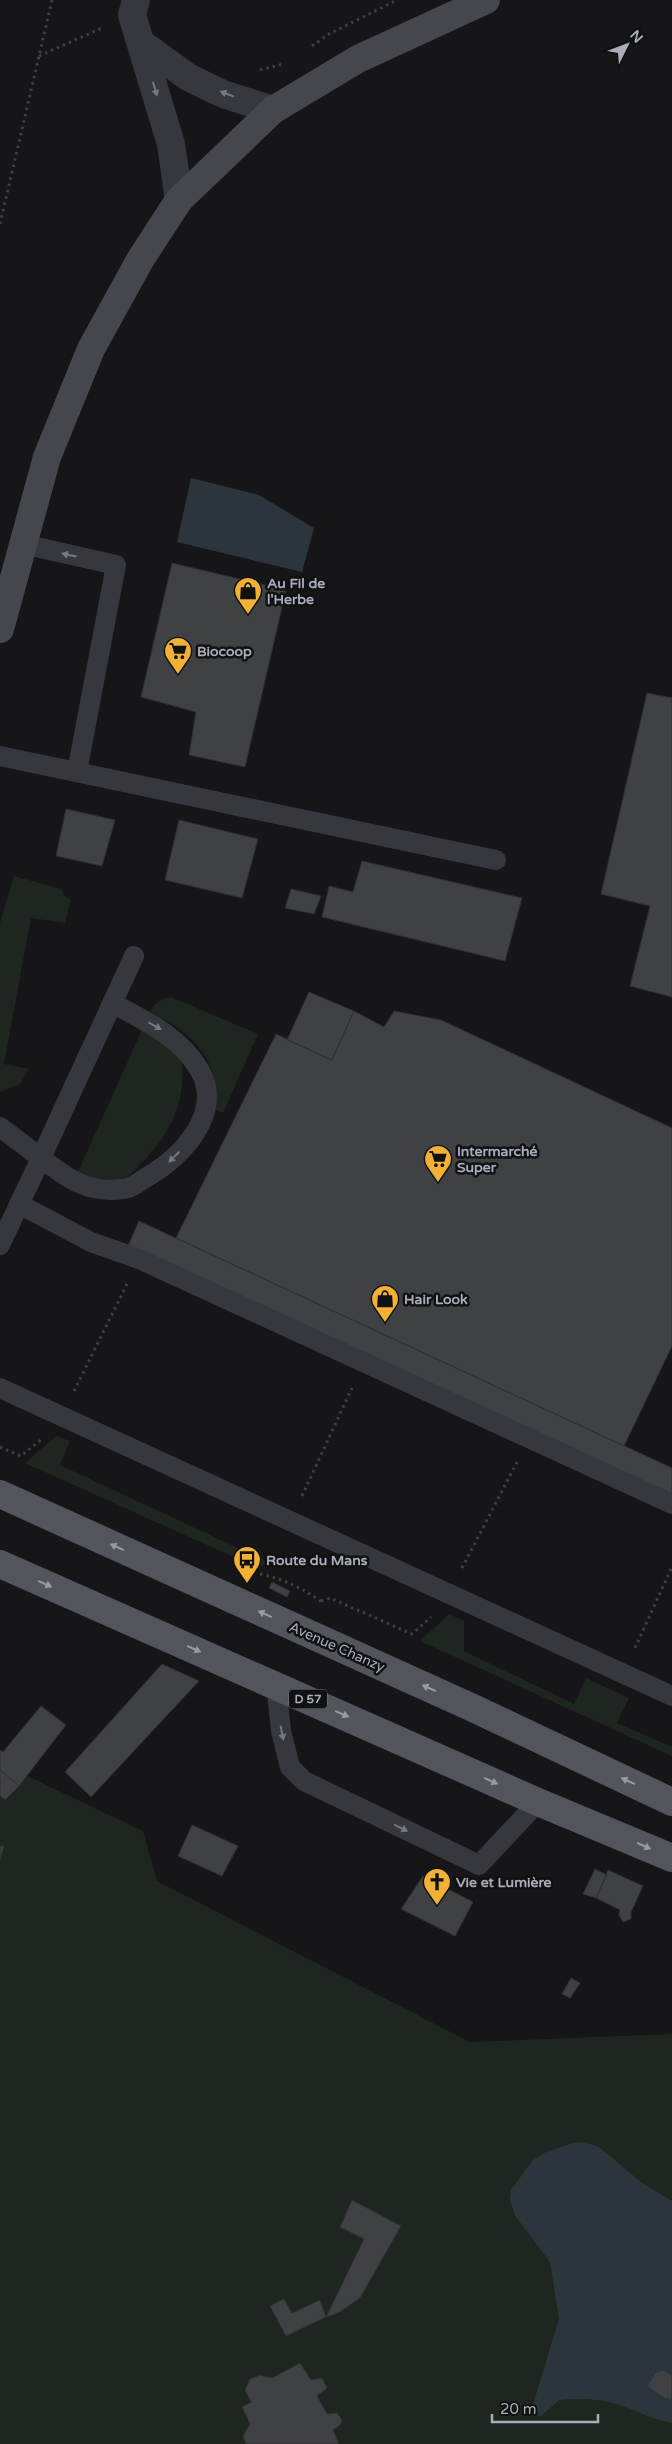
<svg xmlns="http://www.w3.org/2000/svg" width="672" height="2444" viewBox="0 0 672 2444" font-family="'Varela Round',sans-serif">
  <style>
    .green { fill: #1e261f }
    .water { fill: #2c353c }
    .building { fill: #404145; stroke: #303034 }
    .lines { fill: none; stroke-linecap: round; stroke-linejoin: round }
    .path { stroke: #3d3f44; stroke-width: 3; stroke-dasharray: 2.5 4; stroke-linecap: butt }
    .lane { stroke: #37383d; stroke-width: 20 }
    .street { stroke: #37383d; stroke-width: 28 }
    .secondary { stroke: #45474d; stroke-width: 28 }
    .primary { stroke: #53555c; stroke-width: 28 }
    .oneway { fill: #757881 }
    .oneway2 { fill: #979ba6 }
    .labels { text-anchor: middle; dominant-baseline: central; stroke-width: 5; stroke-linejoin: round; paint-order: stroke }
    .shield { fill: #111113; stroke: #7b7e86; stroke-width: 1 }
    .shield-label { font-size: 12px; font-weight: bold; fill: #a8adb8 }
    .poi-label { font-size: 14px; font-weight: bold; fill: #a8adb8; stroke: #111113; text-anchor: start }
    .street-label { font-size: 14px; fill: #a8adb8; stroke: #111113 }
  </style>
  <rect width="100%" height="100%" fill="#161618"/>
  <path class="green" d="M 14,876 L 61,889 L 65,896 L 71,900 L 65,923 L 31,918 L 4,1064 L 29,1069 L 20,1084 L 0,1092 L 0,923 Z
    M 171,997 L 258,1034 L 223,1113 L 214,1109 C 225,1065 189,1027 150,1014 C 151,1004 162,999 171,997 Z
    M 142,1030 L 152,1031 L 182,1061 C 186,1102 170,1136 140,1164 C 136,1169 129,1177 123,1179 C 108,1184 92,1178 77,1174 Z
    M 56,1436 L 70,1441 L 60,1465 L 268,1562 L 258,1568 L 25,1463 Z
    M 449,1614 L 464,1621 L 464,1651 L 574,1704 L 586,1678 L 629,1698 L 617,1723 L 672,1747 L 672,1756 L 420,1641 Z
    M 0,1763 L 143,1831 L 157,1881 L 470,2042 L 672,2034 L 672,2444 L 0,2444 Z"/>
  <path class="water" d="M 191,478 L 259,495 L 314,528 L 302,572 L 177,542 Z
    M 585,2142 L 599,2147 L 641,2182 L 672,2201 L 672,2423 C 652,2420 636,2410 617,2404 C 598,2399 579,2398 559,2400 L 540,2417 L 531,2411 L 559,2319 L 550,2262 L 516,2217 L 510,2201 L 511,2190 L 532,2161 L 544,2153 L 572,2143 Z"/>
  <path class="building" d="M 172,563 L 286,590 L 245,767 L 189,755 L 196,712 L 141,697 Z
    M 647,693 L 672,698 L 672,997 L 630,986 L 650,906 L 601,894 Z
    M 66,809 L 115,820 L 102,866 L 56,856 Z
    M 179,820 L 258,839 L 242,898 L 165,880 Z
    M 362,861 L 522,898 L 505,961 L 322,917 L 329,886 L 353,892 Z
    M 291,889 L 321,896 L 314,914 L 285,908 Z
    M 309,992 L 354,1011 L 332,1060 L 287,1040 Z
    M 354,1011 L 384,1027 L 394,1011 L 441,1020 L 672,1128 L 672,1346 L 624,1446 L 176,1238 L 276,1034 L 332,1060 Z
    M 139,1221 L 672,1468 L 672,1512 L 123,1257 Z
    M 272,1582 L 290,1591 L 287,1597 L 269,1588 Z
    M 162,1664 L 199,1681 L 91,1797 L 65,1772 Z
    M 41,1706 L 66,1725 L 19,1786 L 0,1770 L 0,1750 L 3,1752 Z
    M 0,1770 L 19,1786 L 5,1800 L 0,1796 Z
    M 192,1825 L 238,1846 L 222,1876 L 178,1856 Z
    M 0,1846 L 4,1846 L 0,1859 Z
    M 595,1869 L 607,1875 L 596,1898 L 583,1894 Z
    M 608,1870 L 643,1886 L 631,1912 L 631,1919 L 623,1922 L 619,1915 L 620,1910 L 596,1898 Z
    M 423,1876 L 473,1902 L 455,1936 L 401,1909 Z
    M 571,1978 L 580,1983 L 570,1998 L 562,1994 Z
    M 352,2200 L 401,2226 L 360,2298 L 338,2313 L 326,2317 L 364,2239 L 340,2227 Z
    M 284,2299 L 292,2313 L 320,2300 L 326,2317 L 286,2336 L 270,2306 Z
    M 300,2363 L 311,2380 L 322,2378 L 327,2388 L 317,2396 L 327,2414 L 337,2413 L 342,2420 L 341,2424 L 333,2430 L 339,2444 L 246,2444 L 243,2436 L 250,2424 L 242,2407 L 251,2402 L 245,2390 L 250,2379 L 260,2375 L 272,2378 Z
    M 664,2370 L 672,2376 L 672,2400 L 663,2398 L 647,2386 L 656,2372 Z"/>
  <g class="lines">
    <path class="path" d="M 312,46 L 329,34 L 397,0
      M 39,56 L 102,28
      M 260,70 L 283,64
      M 0,224 L 52,0
      M 74,1391 L 127,1284
      M 0,1447 L 21,1456 L 42,1439
      M 302,1496 L 352,1388
      M 462,1568 L 517,1462
      M 260,1574 C 284,1579 302,1588 322,1602
      M 321,1601 L 330,1598 L 412,1634 L 431,1617
      M 635,1648 L 672,1567"/>
    <path class="lane" d="M 23,544 L 116,565 L 77,772
      M 0,756 L 496,860
      M 112,1003 C 144,1020 179,1036 199,1069 C 225,1112 182,1157 147,1177 C 140,1181 131,1189 123,1189 C 87,1194 67,1178 41,1158 L 134,956
      M 0,1127 L 41,1158 L 0,1245
      M 19,1204 L 91,1242 L 139,1259 L 672,1504
      M 0,1388 L 672,1696
      M 276,1684 L 281,1731 L 290,1767 L 304,1781 L 479,1865 L 538,1802"/>
    <path class="street" d="M 136,0 L 132,15 L 171,144 L 179,200
      M 141,43 L 188,77 L 223,94 L 273,110"/>
    <path class="secondary" d="M 0,629 L 47,457 L 91,349 L 140,260 L 179,200 L 273,110 L 358,59 L 486,0"/>
    <path class="primary" d="M 0,1494 L 473,1708 L 672,1802
      M 0,1564 L 538,1802 L 672,1858"/>
  </g>
  <defs><path id="oneway-solid" d="M-6-.8H1V-3.2L6.5 0L1 3.2V.8H-6Z" transform="scale(1.25)"/></defs>
  <g class="oneway">
    <use href="#oneway-solid" transform="translate(155 89) rotate(74)"/>
    <use href="#oneway-solid" transform="translate(227 94) rotate(-159)"/>
    <use href="#oneway-solid" transform="translate(69 555) rotate(-168)"/>
    <use href="#oneway-solid" transform="translate(155 1026) rotate(29)"/>
    <use href="#oneway-solid" transform="translate(174 1157) rotate(136)"/>
    <use href="#oneway-solid" transform="translate(282 1733) rotate(79)"/>
    <use href="#oneway-solid" transform="translate(401 1828) rotate(26)"/>
  </g>
  <g class="oneway2">
    <use href="#oneway-solid" transform="translate(117 1547) rotate(-156)"/>
    <use href="#oneway-solid" transform="translate(45 1584) rotate(24)"/>
    <use href="#oneway-solid" transform="translate(265 1614) rotate(-156)"/>
    <use href="#oneway-solid" transform="translate(194 1649) rotate(24)"/>
    <use href="#oneway-solid" transform="translate(429 1688) rotate(-156)"/>
    <use href="#oneway-solid" transform="translate(342 1714) rotate(24)"/>
    <use href="#oneway-solid" transform="translate(491 1781) rotate(24)"/>
    <use href="#oneway-solid" transform="translate(628 1781) rotate(-155)"/>
    <use href="#oneway-solid" transform="translate(644 1846) rotate(24)"/>
  </g>
  <defs>
    <symbol id="shop-pin" viewBox="-11 -11 22 30"><path d="M0 17L-7.5 6A9.5 9.5 0 1 1 7.5 6Z" fill="#f2b134" stroke="#111113"/><path d="M-5-2.5h2.3a2.7 3.5 0 0 1 5.4 0H5L5.5 6h-11ZM-1.5-2.5h3a1.5 2.3 0 0 0-3 0Z" fill="#111"/></symbol>
    <symbol id="supermarket-pin" viewBox="-11 -11 22 30"><path d="M0 17L-7.5 6A9.5 9.5 0 1 1 7.5 6Z" fill="#f2b134" stroke="#111113"/><path d="M-6-5.5h2.5l.6 2H6L4.5 2H-2.5L-4.4-4H-6ZM-1.5 3.2a1.3 1.3 0 1 0 .1 0ZM3 3.2a1.3 1.3 0 1 0 .1 0Z" fill="#111"/></symbol>
    <symbol id="bus-pin" viewBox="-11 -11 22 30"><path d="M0 17L-7.5 6A9.5 9.5 0 1 1 7.5 6Z" fill="#f2b134" stroke="#111113"/><path d="M-5-6H5V4H4V6H2V4H-2V6H-4V4H-5ZM-3.5-4V0h7V-4ZM-3.5 1.2v1.5H-2V1.2ZM2 1.2v1.5H3.5V1.2Z" fill="#111"/></symbol>
    <symbol id="church-pin" viewBox="-11 -11 22 30"><path d="M0 17L-7.5 6A9.5 9.5 0 1 1 7.5 6Z" fill="#f2b134" stroke="#111113"/><path d="M-1.2-6h2.4v3.5h3.3v2.4h-3.3V6h-2.4V-.1h-3.3v-2.4h3.3Z" fill="#111"/></symbol>
  </defs>
  <g fill-rule="evenodd">
    <use href="#shop-pin" x="232" y="575" width="32" height="43"/>
    <use href="#supermarket-pin" x="162" y="635" width="32" height="43"/>
    <use href="#supermarket-pin" x="422" y="1143" width="32" height="43"/>
    <use href="#shop-pin" x="369" y="1283" width="32" height="43"/>
    <use href="#bus-pin" x="231" y="1544" width="32" height="43"/>
    <use href="#church-pin" x="421" y="1866" width="32" height="43"/>
  </g>
  <g class="labels">
    <rect class="shield" x="289" y="1689.5" width="38" height="19" rx="4"/>
    <g class="shield-label">
      <text x="308" y="1699">D 57</text>
    </g>
    <g class="poi-label">
      <text x="267" y="583">Au Fil de<tspan x="267" dy="16">l'Herbe</tspan></text>
      <text x="197" y="651">Biocoop</text>
      <text x="457" y="1151">Intermarché<tspan x="457" dy="16">Super</tspan></text>
      <text x="404" y="1299">Hair Look</text>
      <text x="266" y="1560">Route du Mans</text>
      <text x="456" y="1882">Vie et Lumière</text>
    </g>
    <g class="street-label">
      <text transform="translate(337 1647) rotate(24)">Avenue Chanzy</text>
    </g>
  </g>
  <g transform="translate(627 45) rotate(48)" stroke="#111113" stroke-width="4" paint-order="stroke">
  <path d="M0-4L9 19L0 12L-9 19Z" fill="#a8adb8"/>
  <text y="-8" font-size="14" font-weight="bold" text-anchor="middle" fill="#a8adb8">N</text>
  </g>
  <path d="M492 2414v8h106v-8" fill="none" stroke="#a8adb8" stroke-width="2.5"/>
  <text x="500" y="2414" font-size="15" fill="#a8adb8" stroke="#111113" stroke-width="4" paint-order="stroke">20 m</text>
</svg>
